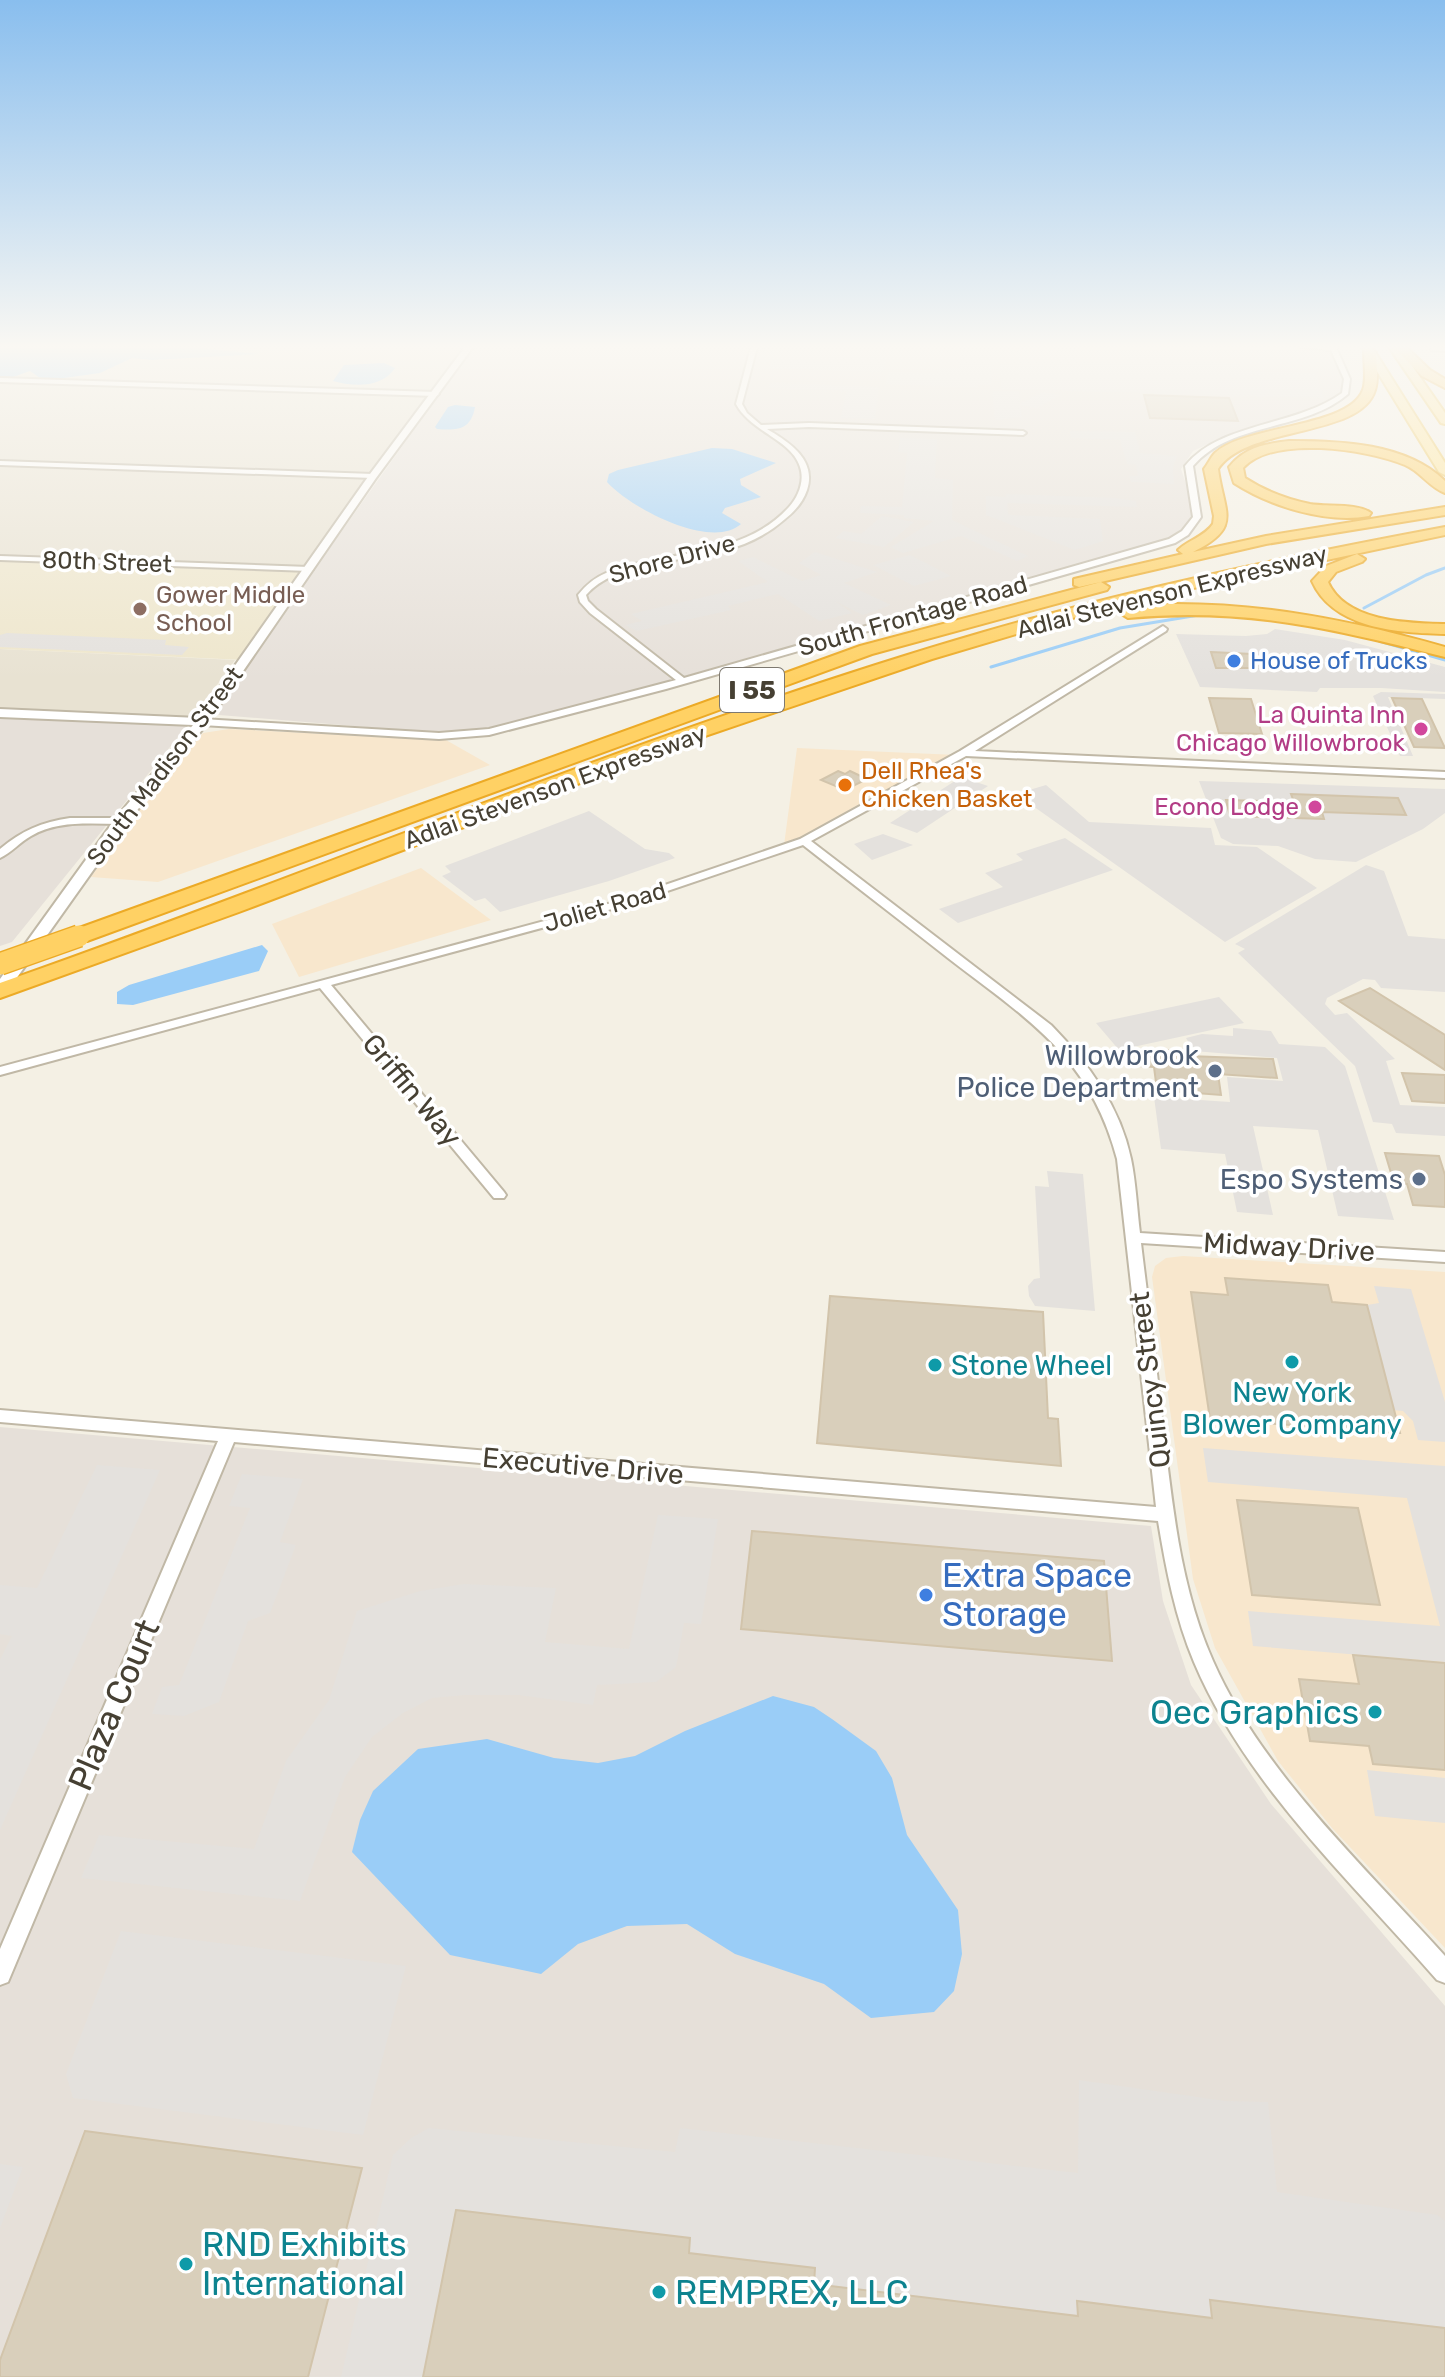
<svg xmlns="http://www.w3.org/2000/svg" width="1445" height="2377" viewBox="0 0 1445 2377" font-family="Rubik,sans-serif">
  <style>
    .residential { fill: #e8e2d2 }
    .commercial { fill: #f8e7cd }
    .industrial { fill: #e6e0d9 }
    .education { fill: #eee6cc }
    .parking { fill: #e4e1dd }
    .water { fill: #9acdf7 }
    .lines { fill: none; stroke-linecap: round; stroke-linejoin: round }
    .stream { stroke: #9acdf7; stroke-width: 3 }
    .building { fill: #d9cfbb; stroke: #d2c4ab; stroke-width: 2 }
    .minor-casing { stroke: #c0b8a6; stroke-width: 4 }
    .tertiary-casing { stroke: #c0b8a6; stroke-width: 4 }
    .primary-casing { stroke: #efc757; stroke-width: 4 }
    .motorway-casing { stroke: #ecaa26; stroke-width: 4 }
    .minor { fill: #fff; fill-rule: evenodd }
    .tertiary { fill: #fff; fill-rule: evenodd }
    .primary { fill: #ffe492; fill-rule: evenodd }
    .motorway { fill: #ffd164; fill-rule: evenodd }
    .motorway-bridge-casing { stroke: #ecaa26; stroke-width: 24; stroke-linecap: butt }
    .motorway-bridge { stroke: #ffd164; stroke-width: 21 }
    .education-dot { fill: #8d6e63; stroke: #fff; stroke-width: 3 }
    .shop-dot { fill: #3f7fe0; stroke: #fff; stroke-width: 3 }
    .hotel-dot { fill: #d1479c; stroke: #fff; stroke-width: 3 }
    .food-dot { fill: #e8710a; stroke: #fff; stroke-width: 3 }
    .service-dot { fill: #5c6f8a; stroke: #fff; stroke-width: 3 }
    .culture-dot { fill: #0f9aa8; stroke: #fff; stroke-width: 3 }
    .labels { text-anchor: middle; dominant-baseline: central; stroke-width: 7; stroke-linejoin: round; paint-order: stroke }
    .far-street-label { font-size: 24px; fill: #464033; stroke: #fff }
    .far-education-label { font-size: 24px; fill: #785e54; stroke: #fff; text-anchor: start }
    .far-shop-label { font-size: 24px; fill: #366cbe; stroke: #fff; text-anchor: start }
    .far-hotel-label { font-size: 24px; fill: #b23c85; stroke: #fff; text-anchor: end }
    .far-food-label { font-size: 24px; fill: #c56008; stroke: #fff; text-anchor: start }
    .shield { fill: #fff; stroke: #7e7970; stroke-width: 2 }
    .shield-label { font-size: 26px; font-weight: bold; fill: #464033 }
    .service-label { font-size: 28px; fill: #4e5e75; stroke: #fff; text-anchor: end }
    .street-label { font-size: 28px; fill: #464033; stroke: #fff }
    .culture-label { font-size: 28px; fill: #0d838f; stroke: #fff; text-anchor: start }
    .near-shop-label { font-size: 34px; fill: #366cbe; stroke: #fff; text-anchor: start }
    .near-street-label { font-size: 34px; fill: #464033; stroke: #fff }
    .near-culture-label { font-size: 34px; fill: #0d838f; stroke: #fff; text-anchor: start }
  </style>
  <rect width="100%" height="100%" fill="#f4f0e4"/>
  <path class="residential" d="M 0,347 L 463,347 L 303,567 L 0,558 Z
    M 0,649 L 235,660 L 193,718 L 0,710 Z"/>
  <path class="commercial" d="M 229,729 L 446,740 L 490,765 L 158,882 L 91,877 L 137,813 L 203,733 Z
    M 797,748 L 957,755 L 834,822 L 784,845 Z
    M 421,868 L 491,920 L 299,977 L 272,924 Z
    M 1183,1256 L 1445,1272 L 1445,1948 L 1332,1828 L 1278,1761 L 1215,1648 L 1193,1579 L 1152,1277 L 1155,1266 L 1166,1258 Z"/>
  <path class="industrial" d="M 473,347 L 1320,349 L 1333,353 L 1344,380 L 1339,394 L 1331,402 L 1274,423 L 1232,433 L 1193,451 L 1181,469 L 1191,499 L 1191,517 L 1184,527 L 1168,539 L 1132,551 L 596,701 L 483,729 L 427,732 L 219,715 L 215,711 L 217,706 Z
    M 0,717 L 187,726 L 12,942 L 0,946 Z
    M 0,1427 L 1151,1526 L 1163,1601 L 1191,1685 L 1271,1804 L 1445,2006 L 1445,2377 L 0,2377 Z"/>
  <path class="education" d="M 0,558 L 309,569 L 245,660 L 0,649 Z"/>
  <path class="parking" d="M 960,347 L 990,347 L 991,385 L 978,385 L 978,388 L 886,384 L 888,372 L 939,373 L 940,368 L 959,369 Z
    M 1055,347 L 1077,348 L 1080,362 L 1126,363 L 1124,350 L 1167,351 L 1171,361 L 1238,363 L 1242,371 L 1316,373 L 1323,398 L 1001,389 L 1000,364 L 1119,367 L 1010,363 L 1010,360 L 1057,361 Z
    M 830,356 L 885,358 L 884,372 L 770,368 L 772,359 L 829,361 Z
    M 778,383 L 879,387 L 875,419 L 841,418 L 846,391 L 768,388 L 770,384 Z
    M 992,391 L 1019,391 L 1020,404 L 1043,392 L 1060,395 L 1037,408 L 1020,405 L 1022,417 L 995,420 Z
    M 1070,431 L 1135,432 L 1140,453 L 1177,456 L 1173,467 L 1174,484 L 1131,482 L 1129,476 L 1138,476 L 1136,465 L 1127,464 L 1120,440 L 1071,438 Z
    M 900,438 L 937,439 L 935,478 L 953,480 L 952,520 L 1028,556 L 1017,561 L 961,536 L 903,553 L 891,547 L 934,521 L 904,518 L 904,515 L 860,513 L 861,506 L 902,507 L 907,453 L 898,452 Z
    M 1006,494 L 1115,498 L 1136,501 L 1137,507 L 1007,503 L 1008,514 L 1012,515 L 1100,519 L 1103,541 L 1075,550 L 986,515 L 986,496 L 1006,497 Z
    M 882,516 L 914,522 L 884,547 L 835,538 L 844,531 L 861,534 Z
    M 815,552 L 877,572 L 844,583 L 891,605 L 863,615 L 835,601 L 852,613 L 819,621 L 778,594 L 728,606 L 731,610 L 637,631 L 625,625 L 642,621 L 631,614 L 768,582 L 738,561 L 753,557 L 802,581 L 821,575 L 799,563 Z
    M 910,555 L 951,576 L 914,586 L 873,565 Z
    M 1275,629 L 1345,640 L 1445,667 L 1445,692 L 1381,688 L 1320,688 L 1317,692 L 1200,687 L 1176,634 L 1246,636 L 1267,634 Z
    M 7,633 L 166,640 L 165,645 L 189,647 L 182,655 L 0,647 L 0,635 Z
    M 1381,692 L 1445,694 L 1445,699 L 1388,697 L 1413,756 L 1400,756 L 1373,696 Z
    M 961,777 L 988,786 L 917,833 L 890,823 Z
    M 1199,781 L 1445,789 L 1445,813 L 1423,829 L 1356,862 L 1315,859 L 1278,846 L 1233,844 L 1221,838 Z
    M 1046,785 L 1089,822 L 1211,828 L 1215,845 L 1257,847 L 1317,888 L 1225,942 L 1016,794 Z
    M 589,811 L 645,849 L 669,853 L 675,858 L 609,881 L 500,912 L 485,898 L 475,901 L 442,876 L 451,872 L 445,866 Z
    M 883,834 L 913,845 L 872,860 L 854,844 Z
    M 1065,838 L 1113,870 L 958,923 L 939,909 L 1003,887 L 985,873 L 1023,860 L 1016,854 Z
    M 1366,865 L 1384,871 L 1408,936 L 1445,939 L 1445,992 L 1381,988 L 1375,980 L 1363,979 L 1327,998 L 1325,1004 L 1335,1015 L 1347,1013 L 1395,1059 L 1386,1061 L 1400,1105 L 1445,1107 L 1445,1136 L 1396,1133 L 1392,1124 L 1373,1122 L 1355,1066 L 1238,953 L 1245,949 L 1235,944 Z
    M 1219,997 L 1244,1023 L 1119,1050 L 1096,1023 Z
    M 1233,1028 L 1271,1031 L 1279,1044 L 1325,1047 L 1345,1066 L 1394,1220 L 1338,1216 L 1318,1130 L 1253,1126 L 1273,1215 L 1237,1212 L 1225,1154 L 1161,1149 L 1154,1097 L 1230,1102 L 1227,1077 L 1283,1081 L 1277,1058 L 1194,1051 L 1186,1038 L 1202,1034 L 1233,1036 Z
    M 1047,1171 L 1083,1174 L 1095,1311 L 1035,1306 L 1029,1296 L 1028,1286 L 1034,1279 L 1040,1278 L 1035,1186 L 1049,1187 Z
    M 1374,1286 L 1411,1289 L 1445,1402 L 1445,1442 L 1418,1440 L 1413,1421 L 1403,1411 L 1392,1410 L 1367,1305 L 1379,1303 Z
    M 1203,1448 L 1445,1466 L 1445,1662 L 1253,1646 L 1248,1611 L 1440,1626 L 1407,1498 L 1208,1482 Z
    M 97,1465 L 160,1470 L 0,1830 L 0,1660 L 12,1636 L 0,1634 L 0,1585 L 37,1588 Z
    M 242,1474 L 303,1479 L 280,1542 L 296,1545 L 270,1613 L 248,1621 L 219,1702 L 184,1716 L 152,1714 L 162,1687 L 179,1685 L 250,1508 L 229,1506 Z
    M 658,1515 L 718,1519 L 701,1624 L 684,1623 L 676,1667 L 656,1682 L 597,1685 L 593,1705 L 518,1695 L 465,1695 L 432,1698 L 403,1713 L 372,1737 L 345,1777 L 300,1901 L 81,1878 L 99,1835 L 254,1849 L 286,1761 L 329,1700 L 357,1611 L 420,1591 L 464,1584 L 556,1588 L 545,1642 L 629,1649 Z
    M 1367,1770 L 1445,1778 L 1445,1823 L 1375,1816 Z
    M 121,1931 L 406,1966 L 363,2135 L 73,2098 L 66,2074 Z
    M 1079,2080 L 1225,2101 L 1268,2102 L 1277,2192 L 1437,2215 L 1445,2221 L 1445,2377 L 341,2377 L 393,2155 L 411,2138 L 429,2128 L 675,2152 L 680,2128 L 1078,2173 Z
    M 0,2164 L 23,2167 L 0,2228 Z"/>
  <path class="water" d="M 0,347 L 189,347 L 259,354 L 152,360 L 132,358 L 100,373 L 64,378 L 40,378 L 30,371 L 13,377 L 0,376 Z
    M 384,363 L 395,368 C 382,388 354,387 333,381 L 344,365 Z
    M 455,405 L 475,407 C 471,429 459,431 437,429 L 435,427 L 448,407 Z
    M 712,448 L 732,449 L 776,463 L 740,479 L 741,485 L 761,497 L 725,508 L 722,513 L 741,524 C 711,551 629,507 607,482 L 609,474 L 618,470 Z
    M 262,945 L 268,951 L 259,971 L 133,1005 L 117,1004 L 117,992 L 129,985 Z
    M 773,1696 L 814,1707 L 832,1719 L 876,1751 L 892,1778 L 907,1835 L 958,1910 L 962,1954 L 954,1991 L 934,2012 L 871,2018 L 824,1984 L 735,1954 L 687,1924 L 627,1926 L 578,1944 L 541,1974 L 450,1955 L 352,1852 L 360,1820 L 373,1791 L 418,1749 L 487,1739 L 554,1758 L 598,1763 L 635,1756 L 685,1731 Z"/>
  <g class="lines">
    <path class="stream" d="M 1364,608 L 1426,575 L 1445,568
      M 1379,641 L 1445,660
      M 991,667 L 1120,628 L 1199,615"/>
  </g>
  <path class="building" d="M 1144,395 L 1229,398 L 1238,421 L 1150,418 Z
    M 1211,652 L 1252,654 L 1257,668 L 1216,668 Z
    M 1209,698 L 1251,699 L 1262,734 L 1219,733 Z
    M 1392,698 L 1422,699 L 1445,748 L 1414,747 Z
    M 838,771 L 845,774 L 850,771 L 867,779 L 845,790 L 821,780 Z
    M 1291,794 L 1398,798 L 1406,815 L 1322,812 L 1324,819 L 1230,816 L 1226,800 L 1294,802 Z
    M 1370,988 L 1445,1035 L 1445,1070 L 1339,1001 Z
    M 1177,1049 L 1186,1049 L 1187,1056 L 1273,1059 L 1277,1078 L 1218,1074 L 1221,1095 L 1157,1090 L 1154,1067 L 1138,1066 L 1157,1052 Z
    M 1402,1073 L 1445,1075 L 1445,1103 L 1412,1101 Z
    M 1385,1153 L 1439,1156 L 1445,1175 L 1445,1207 L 1413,1205 L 1407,1184 L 1394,1183 Z
    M 1225,1278 L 1328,1285 L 1332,1302 L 1367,1305 L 1400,1433 L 1210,1419 L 1191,1292 L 1228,1295 Z
    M 830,1296 L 1043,1312 L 1048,1418 L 1058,1419 L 1061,1466 L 817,1443 Z
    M 1237,1500 L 1358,1508 L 1380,1605 L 1252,1595 Z
    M 752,1531 L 1104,1561 L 1112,1661 L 741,1629 Z
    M 1353,1655 L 1445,1663 L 1445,1770 L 1373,1764 L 1369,1746 L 1310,1741 L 1299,1679 L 1359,1684 Z
    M 85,2131 L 362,2168 L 308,2377 L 0,2377 L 0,2360 Z
    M 456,2210 L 690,2238 L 689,2253 L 815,2268 L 814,2284 L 1078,2316 L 1077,2301 L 1212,2318 L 1210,2300 L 1445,2328 L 1445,2377 L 423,2377 Z"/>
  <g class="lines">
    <defs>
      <path id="minor" d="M 751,347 L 757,347 L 742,404 L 747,413 L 761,425 L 809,423 L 1023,431 L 1026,433 L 1023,435 L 809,427 L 767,429 C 789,442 817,460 807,490 C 803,502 794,512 785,519 C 768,534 746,545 725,550 C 684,562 615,561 586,595 L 588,601 L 596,609 L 684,678 L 1169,539 L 1182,531 L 1193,517 L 1185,466 C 1220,422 1295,427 1342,393 L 1344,379 L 1331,350 L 1300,347 L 1336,347 L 1350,379 L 1348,394 C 1304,432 1231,421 1193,466 L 1201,517 L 1188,535 L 1175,543 L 666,689 L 489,735 L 439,739 L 202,725 L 197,722 L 202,719 L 439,733 L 489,729 L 676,680 L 590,613 L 580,602 L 578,595 C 586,585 594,578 606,573 C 667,549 742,559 789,507 C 798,497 805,481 800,467 C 792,440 751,432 736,404 Z
        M 1433,347 L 1445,347 L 1445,351 L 1431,350 Z
        M 0,378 L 436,392 L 439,394 L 436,396 L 0,382 Z
        M 0,461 L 373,474 L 377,476 L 373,478 L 0,465 Z
        M 0,556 L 309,567 L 313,569 L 309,571 L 0,560 Z
        M 1163,626 L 1167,629 L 1166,631 L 975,751 L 1445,772 L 1445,778 L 966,756 L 811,841 L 1051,1025 C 1088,1063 1120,1106 1131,1159 C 1136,1183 1137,1209 1140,1233 L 1445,1252 L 1445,1262 L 1141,1243 C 1148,1302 1156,1360 1162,1418 C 1172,1500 1179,1585 1213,1661 C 1261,1771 1365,1867 1445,1956 L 1445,1983 L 1437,1980 C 1351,1881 1246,1785 1194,1662 C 1175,1617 1166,1569 1158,1521 L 234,1442 L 8,1982 L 0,1985 L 0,1949 L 218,1441 L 0,1422 L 0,1410 L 1156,1507 L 1117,1159 C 1090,1056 1027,1019 948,958 C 900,920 851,883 803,845 L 623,906 L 331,985 L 504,1192 L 506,1195 L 504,1198 L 494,1198 L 320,988 L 0,1075 L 0,1067 L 615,902 L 800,839 L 960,751 Z
        M 70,818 L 121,818 L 126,821 L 121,824 C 91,824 58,820 31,836 C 20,842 11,853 0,858 L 0,849 C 21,831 42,822 70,818 Z"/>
      <path id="tertiary" d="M 465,347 L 473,347 L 376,478 L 206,725 L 126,824 L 6,993 L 0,995 L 0,979 L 116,818 L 193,725 L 0,717 L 0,709 L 198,718 L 370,474 Z"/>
      <path id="primary" d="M 1362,347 L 1372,347 L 1445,463 L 1445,475 L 1439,472 Z
        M 1389,347 L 1399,347 L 1445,413 L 1445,424 L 1441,423 Z"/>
      <path id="motorway" d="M 1393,347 L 1406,347 L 1430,370 L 1445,379 L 1445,388 L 1422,376 Z
        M 1370,349 L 1376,352 C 1376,364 1379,378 1375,390 C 1361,438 1247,425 1218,469 C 1224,514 1243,527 1193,552 L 1266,536 L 1445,507 L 1445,515 L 1266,544 L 1079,587 L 1074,585 L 1074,579 L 1183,554 L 1178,550 C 1188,540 1204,537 1213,524 L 1214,516 L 1204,469 C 1208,464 1211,457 1215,453 C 1245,425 1349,428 1363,390 C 1367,379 1364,364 1364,352 Z
        M 1289,441 C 1341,441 1406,443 1445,481 L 1445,493 C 1430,488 1420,471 1405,465 C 1367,449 1273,435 1243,468 L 1245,478 C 1265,491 1286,499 1310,504 C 1327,507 1358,503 1371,513 L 1369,516 C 1326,524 1270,506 1234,483 L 1229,467 C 1245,447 1264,444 1289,441 Z
        M 1445,527 L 1445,535 L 1184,590 L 1060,621 L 932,659 L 699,738 L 239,912 L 0,998 L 0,983 C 328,868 650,729 984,632 C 1136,588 1290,556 1445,527 Z
        M 1357,554 L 1365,559 L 1362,562 L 1336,572 L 1328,582 C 1346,622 1407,623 1445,624 L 1445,634 C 1399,633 1333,629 1312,581 L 1326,566 Z
        M 1101,582 L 1109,587 L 1107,590 L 872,654 L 87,941 L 71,941 L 68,936 L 71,931 L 860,646 Z
        M 1169,604 C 1264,603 1354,621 1445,647 L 1445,657 C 1333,629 1246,607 1128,618 L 1120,613 L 1128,608 Z"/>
    </defs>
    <use href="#minor" class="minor-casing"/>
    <use href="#tertiary" class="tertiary-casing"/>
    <use href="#primary" class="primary-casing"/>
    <use href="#motorway" class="motorway-casing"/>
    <use href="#minor" class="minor"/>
    <use href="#tertiary" class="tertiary"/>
    <use href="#primary" class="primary"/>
    <use href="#motorway" class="motorway"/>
    <defs>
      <path id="motorway-bridge" d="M 0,964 L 79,936"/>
    </defs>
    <use href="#motorway-bridge" class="motorway-bridge-casing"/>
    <use href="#motorway-bridge" class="motorway-bridge"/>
  </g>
  <linearGradient id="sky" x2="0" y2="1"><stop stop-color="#89beee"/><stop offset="0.51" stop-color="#faf8f3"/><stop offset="1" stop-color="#faf8f3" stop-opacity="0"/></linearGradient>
  <rect width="1445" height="680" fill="url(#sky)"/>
  <circle class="education-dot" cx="140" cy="609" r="8"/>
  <g class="shop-dot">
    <circle cx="1234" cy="661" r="8"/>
    <circle cx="926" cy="1595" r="8"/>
  </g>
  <g class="hotel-dot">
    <circle cx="1421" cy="729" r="8"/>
    <circle cx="1315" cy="807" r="8"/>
  </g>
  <circle class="food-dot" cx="845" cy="785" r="8"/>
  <g class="service-dot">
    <circle cx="1215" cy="1071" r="8"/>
    <circle cx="1419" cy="1179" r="8"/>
  </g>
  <g class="culture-dot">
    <circle cx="1292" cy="1362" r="8"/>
    <circle cx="935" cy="1365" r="8"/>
    <circle cx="1375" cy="1712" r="8"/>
    <circle cx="186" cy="2264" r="8"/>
    <circle cx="659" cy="2292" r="8"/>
  </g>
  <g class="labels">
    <g class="far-street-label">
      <text transform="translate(672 559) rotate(-15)">Shore Drive</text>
      <text transform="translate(107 562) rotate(2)">80th Street</text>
      <text transform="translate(1172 592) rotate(-14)">Adlai Stevenson Expressway</text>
      <text transform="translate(913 616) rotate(-16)">South Frontage Road</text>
      <text transform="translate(165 766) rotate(-53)">South Madison Street</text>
      <text transform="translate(555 787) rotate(-20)">Adlai Stevenson Expressway</text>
      <text transform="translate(605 907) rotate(-16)">Joliet Road</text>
    </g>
    <g class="far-education-label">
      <text x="156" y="595">Gower Middle<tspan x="156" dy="28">School</tspan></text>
    </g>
    <g class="far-shop-label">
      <text x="1250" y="661">House of Trucks</text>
    </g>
    <g class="far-hotel-label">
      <text x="1405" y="715">La Quinta Inn<tspan x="1405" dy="28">Chicago Willowbrook</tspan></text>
      <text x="1299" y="807">Econo Lodge</text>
    </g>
    <g class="far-food-label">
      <text x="861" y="771">Dell Rhea's<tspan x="861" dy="28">Chicken Basket</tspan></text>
    </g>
    <rect class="shield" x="720" y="668" width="64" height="44" rx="6"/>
    <g class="shield-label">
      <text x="752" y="690">I 55</text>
    </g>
    <g class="service-label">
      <text x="1199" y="1055">Willowbrook<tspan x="1199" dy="32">Police Department</tspan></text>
      <text x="1403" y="1179">Espo Systems</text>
    </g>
    <g class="street-label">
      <text transform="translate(412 1090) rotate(50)">Griffin Way</text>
      <text transform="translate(1289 1247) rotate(3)">Midway Drive</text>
      <text transform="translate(1150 1380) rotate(-97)">Quincy Street</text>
      <text transform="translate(583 1466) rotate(5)">Executive Drive</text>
    </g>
    <g class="culture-label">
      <text x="951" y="1365">Stone Wheel</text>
      <text x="1292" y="1392" text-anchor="middle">New York<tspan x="1292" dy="32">Blower Company</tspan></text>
    </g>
    <g class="near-shop-label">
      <text x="942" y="1575">Extra Space<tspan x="942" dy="39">Storage</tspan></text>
    </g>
    <g class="near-street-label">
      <text transform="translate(114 1705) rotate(-67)">Plaza Court</text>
    </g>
    <g class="near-culture-label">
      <text x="1359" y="1712" text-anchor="end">Oec Graphics</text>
      <text x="202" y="2244">RND Exhibits<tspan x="202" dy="39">International</tspan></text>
      <text x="675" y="2292">REMPREX, LLC</text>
    </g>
  </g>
</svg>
